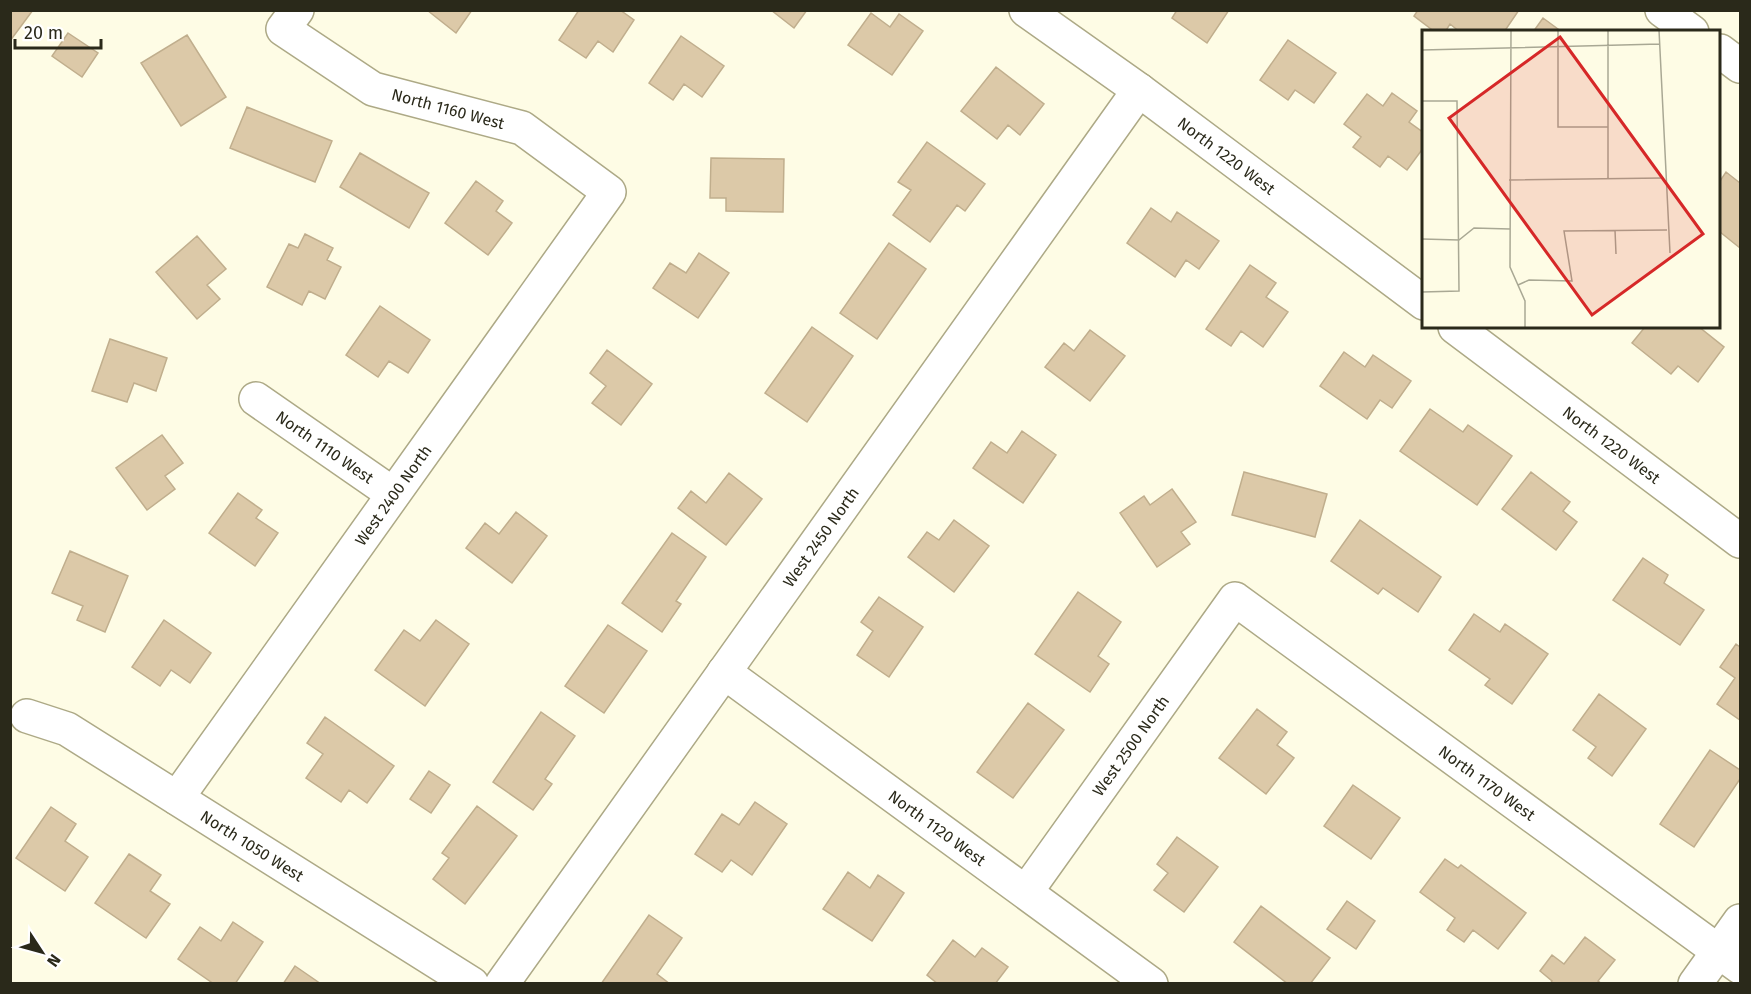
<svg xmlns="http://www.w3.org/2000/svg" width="1751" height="994" viewBox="0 0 1751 994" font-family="'Fira Sans',sans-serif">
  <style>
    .building { fill: #dcc9a8; stroke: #c0ae8d; stroke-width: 1.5 }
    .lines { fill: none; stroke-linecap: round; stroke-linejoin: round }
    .street-casing { stroke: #ada986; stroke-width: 36 }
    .street { stroke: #fff; stroke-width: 33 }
    .labels { text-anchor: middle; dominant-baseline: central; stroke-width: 6; stroke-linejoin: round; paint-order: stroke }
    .street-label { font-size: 16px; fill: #2a291a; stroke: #fff }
    .inset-road { fill: none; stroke: #a9a894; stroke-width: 1.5 }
    .view { fill: #d62828; fill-opacity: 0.15; stroke: #d62828; stroke-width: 3 }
    .inset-edge { fill: none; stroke: #2a291a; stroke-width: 3 }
  </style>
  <rect width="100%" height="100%" fill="#fefce5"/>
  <path class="building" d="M 10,10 L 33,10 L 10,41 Z
    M 427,10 L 472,10 L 456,33 Z
    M 579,10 L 620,10 L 634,20 L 613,52 L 598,41 L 586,58 L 559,40 Z
    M 771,10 L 807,10 L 794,28 Z
    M 1177,10 L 1229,10 L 1207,43 L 1172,18 Z
    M 1418,10 L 1519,10 L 1504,32 L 1460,32 L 1450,24 L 1445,32 L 1435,32 L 1414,16 Z
    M 871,13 L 890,27 L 899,14 L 923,31 L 892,75 L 848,45 Z
    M 1543,18 L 1562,32 L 1533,32 Z
    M 68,33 L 98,53 L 82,77 L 52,56 Z
    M 187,35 L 226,97 L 181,126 L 141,63 Z
    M 681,36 L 724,66 L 702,97 L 684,84 L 673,100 L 649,83 Z
    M 1288,40 L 1336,73 L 1314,103 L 1295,90 L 1288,100 L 1260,80 Z
    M 996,67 L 1044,104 L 1020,135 L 1008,125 L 997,139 L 961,111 Z
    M 1392,93 L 1417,111 L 1409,122 L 1424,133 L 1424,147 L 1407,170 L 1388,156 L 1380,167 L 1353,147 L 1361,137 L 1344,124 L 1367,94 L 1383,106 Z
    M 247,107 L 332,141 L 315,182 L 230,148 Z
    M 927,142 L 985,184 L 965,211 L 957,205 L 930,242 L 893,215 L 911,190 L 898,182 Z
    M 360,153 L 429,193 L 409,228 L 340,187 Z
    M 711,158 L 784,159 L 783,212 L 726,211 L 726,198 L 710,198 Z
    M 1726,172 L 1740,183 L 1740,248 L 1720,232 L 1720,181 Z
    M 476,181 L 503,201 L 496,211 L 512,223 L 488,255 L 445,223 Z
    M 1151,208 L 1171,222 L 1177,212 L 1219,241 L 1199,269 L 1186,260 L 1175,277 L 1127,243 Z
    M 305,234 L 333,248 L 327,260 L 341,267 L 325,299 L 309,291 L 302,305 L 267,287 L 289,244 L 298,248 Z
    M 197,236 L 226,269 L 207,285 L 220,299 L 197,319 L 156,272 Z
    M 889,243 L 926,269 L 877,339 L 840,313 Z
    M 699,253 L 729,273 L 698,318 L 653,288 L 670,263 L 686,273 Z
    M 1250,265 L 1276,283 L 1266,297 L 1288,312 L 1263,347 L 1241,331 L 1231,346 L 1206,329 Z
    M 380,306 L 430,340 L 408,373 L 389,361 L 378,377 L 346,355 Z
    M 812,327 L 853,356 L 807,422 L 765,393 Z
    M 1645,327 L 1699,327 L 1724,347 L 1698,382 L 1678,366 L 1671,374 L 1632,343 Z
    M 1090,330 L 1125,356 L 1090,401 L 1045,367 L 1064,343 L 1074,351 Z
    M 110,339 L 167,358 L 156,391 L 134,383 L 127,402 L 92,391 Z
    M 607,350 L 652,384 L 621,425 L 592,403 L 606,386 L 590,373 Z
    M 1344,352 L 1365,367 L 1373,355 L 1411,381 L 1392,408 L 1380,400 L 1367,419 L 1320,386 Z
    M 1430,409 L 1463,432 L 1468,425 L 1512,456 L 1477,505 L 1400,451 Z
    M 1022,431 L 1056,455 L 1023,503 L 973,468 L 991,442 L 1007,453 Z
    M 162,435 L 183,463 L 165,476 L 175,489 L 147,510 L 116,468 Z
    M 1244,472 L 1327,494 L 1315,537 L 1232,515 Z
    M 1531,472 L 1570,502 L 1563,511 L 1577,522 L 1556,550 L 1502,509 Z
    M 729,473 L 762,499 L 726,545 L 678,508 L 691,491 L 706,503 Z
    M 1172,489 L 1196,522 L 1181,532 L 1190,544 L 1157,567 L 1120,513 L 1144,496 L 1150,505 Z
    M 238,493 L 262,510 L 256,518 L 278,533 L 255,566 L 209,533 Z
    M 516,512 L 547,536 L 512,583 L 466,548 L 485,523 L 499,534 Z
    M 954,520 L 989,546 L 954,592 L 908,557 L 927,532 L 939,540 Z
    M 1360,520 L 1441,577 L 1418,612 L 1383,588 L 1378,594 L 1331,561 Z
    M 672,533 L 706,557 L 676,601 L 681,604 L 662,632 L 622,603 Z
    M 70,551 L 128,576 L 105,632 L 77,620 L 83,606 L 52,593 Z
    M 1643,558 L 1668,575 L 1664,583 L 1704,610 L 1680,645 L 1613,600 Z
    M 1078,592 L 1121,622 L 1098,656 L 1109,664 L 1090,692 L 1035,654 Z
    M 879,597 L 923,627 L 889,677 L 857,655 L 873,631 L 861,622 Z
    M 1474,614 L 1500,632 L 1505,624 L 1548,654 L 1512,704 L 1485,685 L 1490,679 L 1449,650 Z
    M 164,620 L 211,653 L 190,683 L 171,670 L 160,686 L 132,667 Z
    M 436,620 L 469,644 L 425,706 L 375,670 L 404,630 L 420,641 Z
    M 608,625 L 647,651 L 604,713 L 565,686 Z
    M 1736,644 L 1740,647 L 1740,720 L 1717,704 L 1735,678 L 1720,667 Z
    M 1599,694 L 1646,729 L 1612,776 L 1588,758 L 1596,747 L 1573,730 Z
    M 1028,703 L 1064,730 L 1013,798 L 977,772 Z
    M 1257,709 L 1287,732 L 1277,745 L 1294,758 L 1266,794 L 1219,758 Z
    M 541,712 L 575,736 L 545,779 L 552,784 L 533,810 L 493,782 Z
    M 325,717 L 394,766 L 367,803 L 349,790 L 341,802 L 306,778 L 323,754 L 307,743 Z
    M 1710,750 L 1740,770 L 1740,779 L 1694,847 L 1660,824 Z
    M 429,771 L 450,785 L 431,813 L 410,799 Z
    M 1353,785 L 1400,818 L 1371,859 L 1324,826 Z
    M 755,802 L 787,824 L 752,875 L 731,860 L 722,872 L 695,854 L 722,814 L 739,825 Z
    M 477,806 L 517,836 L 465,904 L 433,879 L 449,858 L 442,853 Z
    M 51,807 L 76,824 L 65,841 L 88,857 L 65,891 L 16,858 Z
    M 1177,837 L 1218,867 L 1184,912 L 1154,890 L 1168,873 L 1157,864 Z
    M 129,854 L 161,875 L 150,891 L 170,904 L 146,938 L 95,903 Z
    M 1445,859 L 1458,868 L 1461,865 L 1526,913 L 1498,949 L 1473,930 L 1464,942 L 1447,930 L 1455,918 L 1420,892 Z
    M 848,872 L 870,888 L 878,875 L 904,893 L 872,941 L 823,909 Z
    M 1347,901 L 1375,921 L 1356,949 L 1327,929 Z
    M 1261,906 L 1330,958 L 1310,984 L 1288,984 L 1234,942 Z
    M 649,915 L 682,938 L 657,974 L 670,984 L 601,984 Z
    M 233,922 L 263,942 L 235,984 L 214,984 L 178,959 L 200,927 L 221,941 Z
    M 1585,937 L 1615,960 L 1598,981 L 1602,984 L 1550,984 L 1552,981 L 1540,971 L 1552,955 L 1564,964 Z
    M 953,940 L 975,957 L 982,948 L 1008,967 L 995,984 L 938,984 L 927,975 Z
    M 295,966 L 321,984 L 283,984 Z"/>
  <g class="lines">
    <defs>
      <g id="street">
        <path id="s1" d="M 1026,10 L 1139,90 L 1424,303"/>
        <path d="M 1662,10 L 1692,32"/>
        <path d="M 1720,51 L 1740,66"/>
        <path id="s2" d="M 1455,327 L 1740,541"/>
        <path id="s3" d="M 256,399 L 393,494"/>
        <path id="s4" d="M 724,672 L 1151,984"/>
        <path id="s5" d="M 27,716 L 67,729 L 472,984"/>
        <path id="s6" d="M 177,798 L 609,192 L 522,128 L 373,89 L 283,29 L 297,10"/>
        <path id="s7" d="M 1026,892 L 1235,599 L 1740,967"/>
        <path id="s8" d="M 502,984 L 1139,90"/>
        <path d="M 1695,984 L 1740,921"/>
      </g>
    </defs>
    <use href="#street" class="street-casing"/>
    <use href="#street" class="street"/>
  </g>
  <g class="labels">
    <g class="street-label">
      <text transform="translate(448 109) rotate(15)">North 1160 West</text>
      <text stroke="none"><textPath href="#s1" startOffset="248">North 1220 West</textPath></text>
      <text stroke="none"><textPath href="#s2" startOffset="196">North 1220 West</textPath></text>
      <text stroke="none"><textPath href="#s3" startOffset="84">North 1110 West</textPath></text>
      <text stroke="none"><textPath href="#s6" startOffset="372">West 2400 North</textPath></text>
      <text stroke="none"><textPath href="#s8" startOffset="549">West 2450 North</textPath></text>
      <text stroke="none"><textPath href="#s7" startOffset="180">West 2500 North</textPath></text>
      <text stroke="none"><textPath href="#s7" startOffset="672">North 1170 West</textPath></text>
      <text stroke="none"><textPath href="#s4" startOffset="264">North 1120 West</textPath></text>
      <text stroke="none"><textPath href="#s5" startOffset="261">North 1050 West</textPath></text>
    </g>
  </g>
  <g transform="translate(1422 30)">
    <rect width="298" height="298" fill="#fefce5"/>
    <path class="inset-road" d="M 89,0 L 88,237 L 103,271 L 103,298M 136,0 L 136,97 L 186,97M 237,0 L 248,223M 0,20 L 238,14M 0,71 L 35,71 L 37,261 L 0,262M 186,149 L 186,0M 87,150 L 241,148M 193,200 L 194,224M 0,209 L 37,210 L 52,198 L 88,199M 96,255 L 107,250 L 150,251 L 142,201 L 245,200M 0,298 L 83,298"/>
    <path class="view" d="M 138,7 L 281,204 L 170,285 L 27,88 Z"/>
    <rect width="298" height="298" class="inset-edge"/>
  </g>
  <rect width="1751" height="994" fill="none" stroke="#2a291a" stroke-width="24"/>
  <g transform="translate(42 952) rotate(126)" stroke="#ffffff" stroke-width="4.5" paint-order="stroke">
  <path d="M0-4.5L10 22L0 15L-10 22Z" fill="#2a291a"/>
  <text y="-9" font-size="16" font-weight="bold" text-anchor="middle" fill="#2a291a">N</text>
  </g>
  <path d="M15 39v9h86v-9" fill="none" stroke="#2a291a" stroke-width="3"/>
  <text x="24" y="39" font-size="18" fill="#2a291a" stroke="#ffffff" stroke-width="4.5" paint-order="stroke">20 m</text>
</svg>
